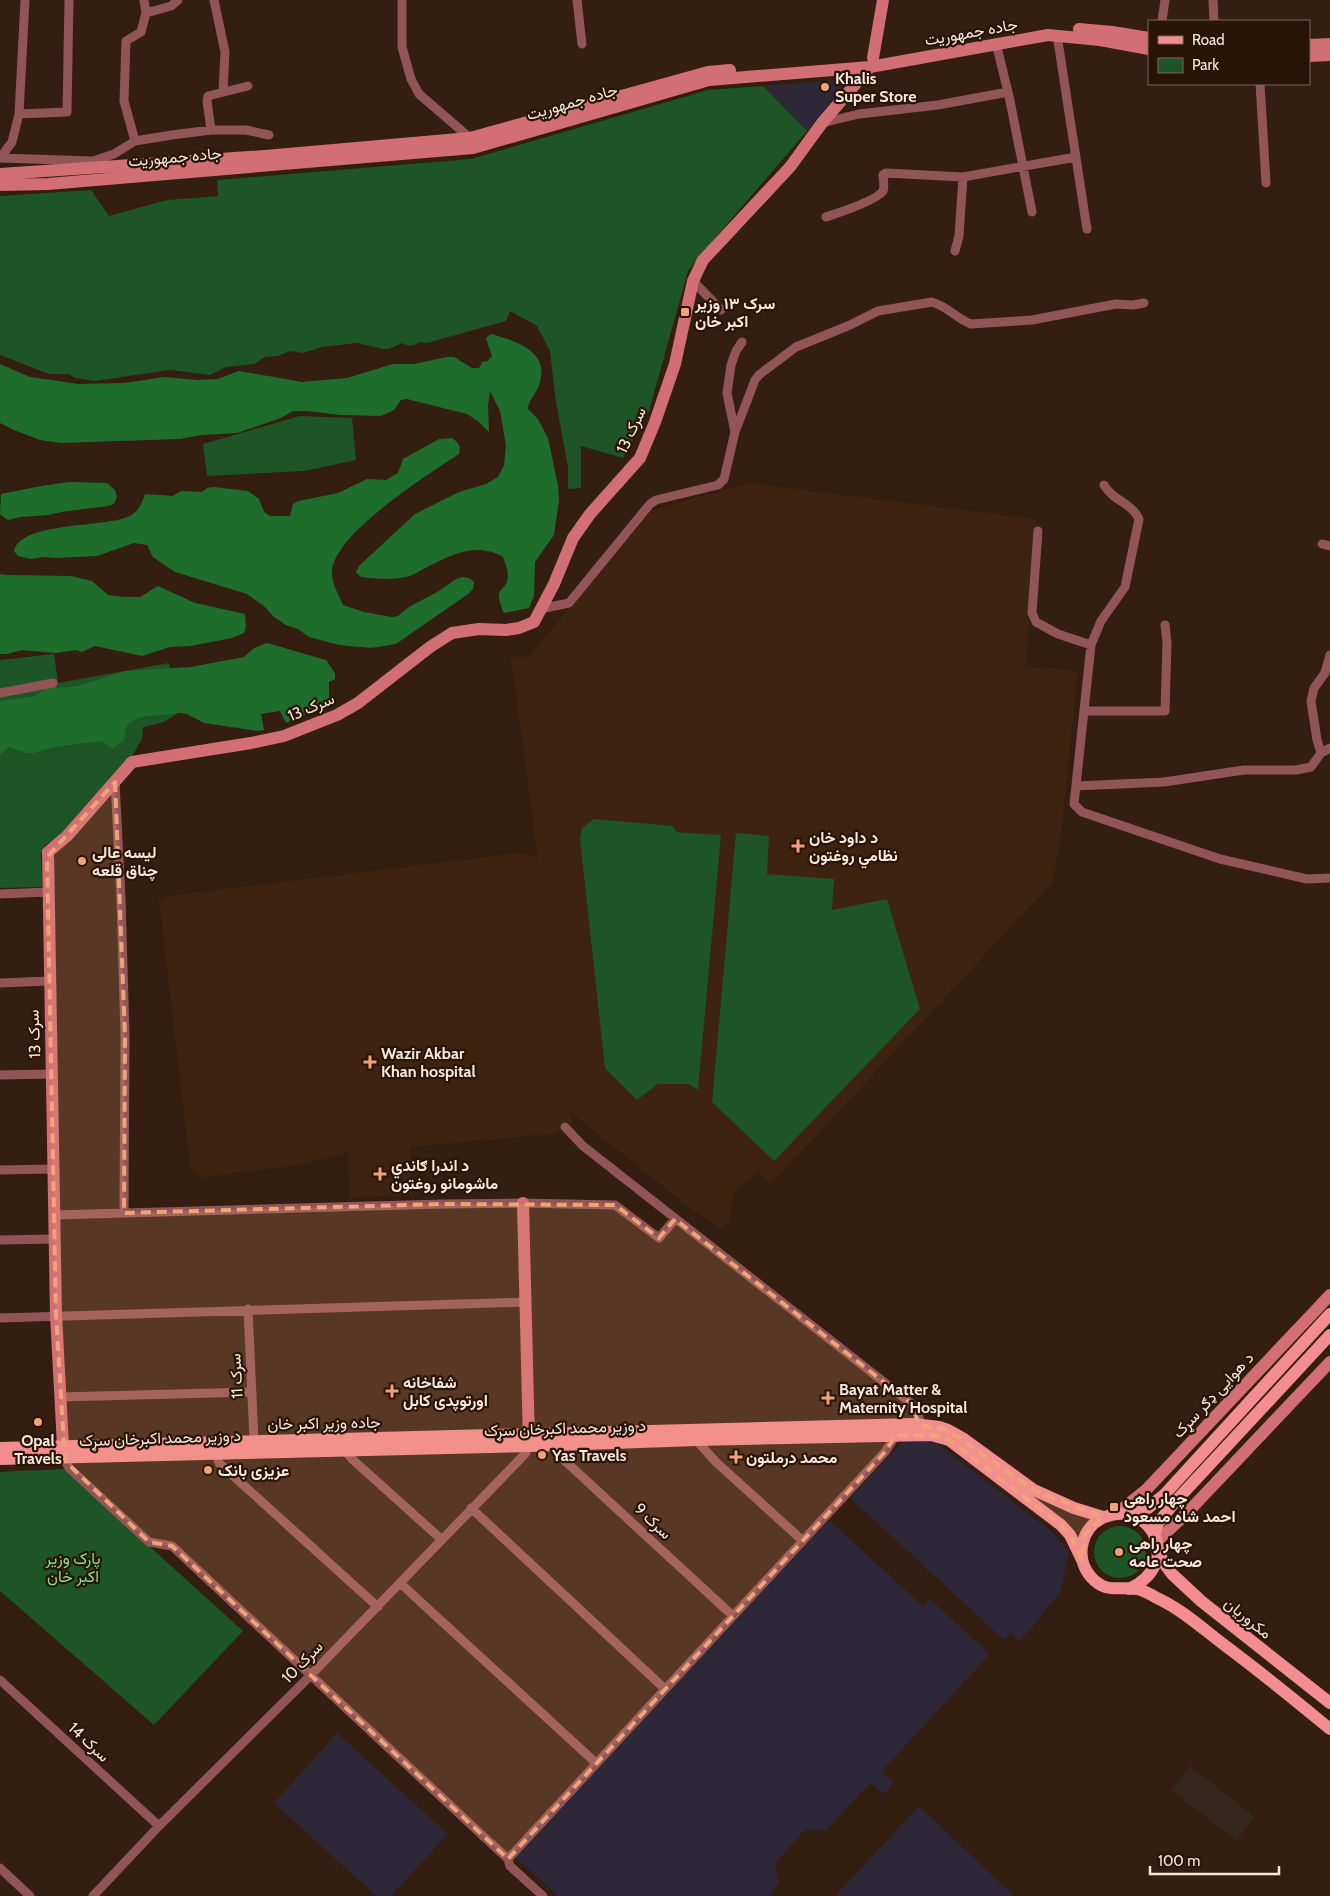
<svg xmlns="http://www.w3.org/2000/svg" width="1330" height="1896" viewBox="0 0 1330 1896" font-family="Cabin,Vazirmatn,sans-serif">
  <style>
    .commercial { fill: #2e2737 }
    .industrial { fill: #36271c }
    .built { fill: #3e2310 }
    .green { fill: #1d5526 }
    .forest { fill: #1f6d2d }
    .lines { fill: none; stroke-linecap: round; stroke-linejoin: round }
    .street { stroke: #925557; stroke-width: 9 }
    .secondary { stroke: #d16f74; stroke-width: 12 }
    .primary { stroke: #f38d92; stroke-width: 12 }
    .marked { fill: #f0a279; fill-opacity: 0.2; stroke: #f0a279; stroke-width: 4; stroke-dasharray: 10 6; stroke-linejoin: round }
    .poi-dot { fill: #f0a279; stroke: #291406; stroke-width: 2 }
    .labels { text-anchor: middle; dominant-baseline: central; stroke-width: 4.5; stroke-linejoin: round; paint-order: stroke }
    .street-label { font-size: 16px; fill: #f7e8df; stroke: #291406 }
    .poi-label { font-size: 16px; font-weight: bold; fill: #f7e8df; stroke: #291406; text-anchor: start }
    .park-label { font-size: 16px; fill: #82e48d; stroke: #291406 }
  </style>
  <rect width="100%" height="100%" fill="#331e0f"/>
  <path class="commercial" d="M 850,79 L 807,131 L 763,86 Z
    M 934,1441 L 1056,1535 L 1069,1553 L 1060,1593 L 1043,1612 L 1039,1620 L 1019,1641 L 1011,1633 L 1004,1640 L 850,1498 L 902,1442 Z
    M 829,1520 L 923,1606 L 930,1599 L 990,1654 L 882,1771 L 894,1783 L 883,1794 L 871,1783 L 824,1832 L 821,1830 L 805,1830 L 775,1863 L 778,1880 L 781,1882 L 768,1896 L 558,1896 L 515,1857 Z
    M 337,1733 L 448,1834 L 391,1896 L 376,1896 L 274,1803 Z
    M 919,1806 L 1014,1896 L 835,1896 Z"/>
  <path class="industrial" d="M 1190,1766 L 1255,1817 L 1236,1841 L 1171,1790 Z"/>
  <path class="built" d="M 749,483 L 1037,519 L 1026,666 L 1078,671 L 1062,830 L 1053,882 L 771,1184 L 758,1171 L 734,1192 L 730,1220 L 722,1229 L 689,1207 L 570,1112 L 574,1126 L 565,1127 L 551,1134 L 410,1147 L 413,1196 L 349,1198 L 348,1153 L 299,1165 L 203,1177 L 195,1175 L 190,1166 L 159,901 L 164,897 L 168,896 L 519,853 L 533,855 L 538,859 L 511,657 L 528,657 L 652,510 Z"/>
  <path class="green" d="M 763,86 L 807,131 L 704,251 L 688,271 L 649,411 L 623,458 L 581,446 L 581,488 L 568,489 L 568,467 L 556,402 L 550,351 L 537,326 L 510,311 L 506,321 L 427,343 L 420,342 C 413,346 409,347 402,343 L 389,349 L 383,349 L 357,343 L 322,347 L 303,353 L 290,351 L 278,356 L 265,357 L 254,364 L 226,367 L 210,375 L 170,370 L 95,381 L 75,378 L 69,374 L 49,374 L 0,355 L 0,196 L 91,190 L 109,216 L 167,200 L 218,196 L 217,180 L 471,159 L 708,90 Z
    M 300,416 L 352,418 L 356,460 L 304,471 L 207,476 L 203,444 Z
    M 54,654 L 58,683 L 169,663 L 178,713 L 164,722 L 143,727 L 142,739 L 132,756 L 60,836 L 45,845 L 41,854 L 42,887 L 0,888 L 0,660 Z
    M 594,819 L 673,826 L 676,832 L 721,835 L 698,1090 L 689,1084 L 658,1084 L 637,1100 L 605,1068 L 580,839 L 582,828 Z
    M 736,833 L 769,836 L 767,874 L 834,879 L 832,910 L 887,899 L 920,1009 L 774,1161 L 712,1102 Z
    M 64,1469 L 243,1631 L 154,1725 L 0,1591 L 0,1472 Z
    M1094 1552a26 26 0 1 1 52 0a26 26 0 1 1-52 0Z"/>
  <path class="forest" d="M 491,334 C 517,341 551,352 539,385 C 536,394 529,399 528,409 L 538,419 L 548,438 L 558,486 L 559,500 L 554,535 L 535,562 L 534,596 L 529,608 L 504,613 C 491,585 507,593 508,576 C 508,570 505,562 503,557 C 477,542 453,554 427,567 C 421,570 414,575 407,577 C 391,580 376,579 361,577 L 356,572 L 359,566 L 415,514 L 459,492 L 486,484 L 498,477 L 504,465 L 506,446 L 500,411 L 490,391 L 488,405 L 489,432 L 478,421 L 467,414 L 407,399 L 401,400 L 394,410 L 381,416 L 340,415 L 307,411 L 293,411 L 281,418 L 237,433 L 202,435 L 179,439 L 61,443 L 40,440 L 14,430 L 0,423 L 0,364 L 30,377 L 79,384 L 124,383 L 164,377 L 198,380 L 218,379 L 239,371 L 302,382 L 347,378 L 393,364 L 414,364 L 447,357 L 454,357 L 472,368 L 479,368 L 482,362 L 488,361 L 492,356 L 486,338 Z
    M 452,438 C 459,443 461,446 459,454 C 429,474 331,535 332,573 C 332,584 339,595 343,605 L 364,612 L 392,617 L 398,616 L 409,607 L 439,591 L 456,579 L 462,577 L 469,578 L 474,582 L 473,589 L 468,594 L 396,644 L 371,648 L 339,645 L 309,637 L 298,629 L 286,625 L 274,617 L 265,607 L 247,594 L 175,572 L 153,557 L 147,545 L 134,543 L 97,556 L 56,558 L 43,557 L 31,559 L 18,556 L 14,551 C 21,521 106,528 130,516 C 139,511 142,503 145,494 L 173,496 L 181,491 L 202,492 L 207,488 L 214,487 L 248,491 L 259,499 L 264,512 L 270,516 L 290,516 L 293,504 L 299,501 L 338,493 L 367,479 L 386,480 L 398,473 L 403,459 L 439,439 Z
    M 69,482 L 107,483 L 115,490 L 117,497 L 114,504 L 108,506 L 61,512 L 48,515 L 20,517 L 8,520 L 0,514 L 1,494 L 41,486 Z
    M 0,574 L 8,575 L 71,576 L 92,581 L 108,595 L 124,597 L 140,597 L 158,586 L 195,603 L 245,614 L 246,627 L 244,633 L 232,638 L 190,646 L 170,647 L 142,656 L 95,646 L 82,652 L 76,650 L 56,653 L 22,650 L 7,654 L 0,654 Z
    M 267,643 L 326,660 L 335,673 L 335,679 L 329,682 L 329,703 L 286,723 L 280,711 L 261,714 L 264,730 L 258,731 L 204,723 L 187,714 L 180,713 L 142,717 L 130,722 L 126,727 L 124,740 L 113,749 L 102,741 L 54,747 L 34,753 L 27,753 L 9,747 L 0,755 L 0,701 L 35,696 L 51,685 L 57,688 L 78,686 L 127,671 L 191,667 L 244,657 L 254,648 Z"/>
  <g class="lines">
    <path class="street" d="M 214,0 L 225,52 L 223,91
      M 402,0 L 402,47 L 411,79 L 419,94 L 470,138
      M 577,0 L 582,44
      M 1213,0 L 1214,21
      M 146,13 L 171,6 L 178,0
      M 1162,21 L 1165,0
      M 1057,35 L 1087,229
      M 996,43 L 1009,96 L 1032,212
      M 1260,84 L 1266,183
      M 19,114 L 67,112 L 69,0
      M 822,123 L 859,114 L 938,105 L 1008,92
      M 211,130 L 207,101 L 208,96 L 248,86
      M 135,141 L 124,101 L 126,41 L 141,32 L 146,13 L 144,0
      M 0,158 L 93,161 L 114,154 L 135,141 L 172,135 L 211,130 L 246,130 L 269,135
      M 0,158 L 12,142 L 19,114 L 25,0
      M 826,217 C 838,213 876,201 883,191 C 885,187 883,179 883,175 L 886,173 L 963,177 L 1076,157
      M 955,251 L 959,236 L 963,177
      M 693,281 L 721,310
      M 735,432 L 727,393 L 731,365 L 736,351 L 742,342
      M 1104,485 C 1112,500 1132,503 1139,519 L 1125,587 L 1101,621 L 1091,645 L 1074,804 L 1082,812 L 1220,859 L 1307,879 L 1330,878
      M 1038,531 L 1032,613 L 1036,622 L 1058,634 L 1091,645
      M 1322,544 L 1330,546
      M 540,609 L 569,603 L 650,504 L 656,500 L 718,485 L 724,479 L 735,432 L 755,380 L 759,375 L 796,347 L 850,325 L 878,311 L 932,302 C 947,306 957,319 971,324 L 1032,320 L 1116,304 L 1133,305 L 1144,303
      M 0,693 L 53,683
      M 1085,711 L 1165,711 L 1167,643 L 1165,625
      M 1321,753 L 1317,740 L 1311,701 L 1314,688 L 1325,673 L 1330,655
      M 115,782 L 121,898 L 125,1035 L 124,1213
      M 1076,786 L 1164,782 L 1244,770 L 1296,770 L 1311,767 L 1321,753 L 1330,748
      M 0,894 L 48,892
      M 0,983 L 49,981
      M 0,1075 L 52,1074
      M 565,1127 L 583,1146 L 912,1404 L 919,1417 L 920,1430
      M 0,1170 L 53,1169
      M 55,1215 L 443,1204 L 523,1203 L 615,1205 L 659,1238 L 675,1219
      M 0,1240 L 55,1239
      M 248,1309 L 254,1440
      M 0,1318 L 526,1302
      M 60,1397 L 252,1392
      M 696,1437 L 696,1440 L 716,1462 L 803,1541
      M 556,1440 L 559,1454 L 564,1460 L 733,1616
      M 344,1449 L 352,1459 L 441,1539
      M 215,1450 L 219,1463 L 378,1607
      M 64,1454 L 65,1461 L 69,1468 L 149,1542 L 172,1546 L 482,1835 L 508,1859 L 510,1866 L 543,1896
      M 471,1508 L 665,1689
      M 400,1583 L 596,1763
      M 0,1680 L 159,1826
      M 508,1859 L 885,1452 L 896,1435
      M 0,1868 L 30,1896
      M 93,1896 L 159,1826 L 302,1684 L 525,1454 L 529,1446"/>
    <path class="secondary" d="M 1079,29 L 1112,32 L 1149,38
      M 1309,45 L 1330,44
      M 1309,56 L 1330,55
      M 873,58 L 883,0
      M 0,174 L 265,156 L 470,138 L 708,72 L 730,70
      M 0,185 L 48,184 L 473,148 L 709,80 L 870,67 L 1048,35 L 1100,40 L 1149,49
      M 523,1203 L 529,1443
      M 63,1446 L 56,1315 L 48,852 L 67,836 L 132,762 L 251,743 L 284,736 L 337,715 L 358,703 L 430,647 L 452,633 L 479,629 L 506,630 L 519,628 L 534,622 L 554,584 L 573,538 L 590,514 L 640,458 L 655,422 L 675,364 L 693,281 L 703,260 L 790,167 L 822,123 L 870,67
      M 1116,1514 L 1146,1490 L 1330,1295
      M 1157,1541 L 1188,1512 L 1330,1362"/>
    <path class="primary" d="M 0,1448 L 914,1424 L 939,1427 L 948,1430 L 964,1439 L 1034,1490 L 1074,1508 L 1103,1517
      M 0,1459 L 529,1446 L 696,1440 L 931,1435 L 949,1440 L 1061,1525 L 1070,1535 L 1082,1560
      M 1127,1514 L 1148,1508 L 1164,1495 L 1330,1314
      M 1154,1535 L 1158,1523 L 1174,1503 L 1330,1335
      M 1158,1549 L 1163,1562 L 1172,1574 L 1201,1601 L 1330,1703
      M 1129,1589 C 1185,1563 1150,1499 1105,1517 C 1081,1526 1074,1558 1091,1577 C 1106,1594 1119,1586 1137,1589 C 1144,1590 1151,1595 1157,1598 C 1181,1609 1202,1628 1223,1644 C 1259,1671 1295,1700 1330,1729"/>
  </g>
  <path class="marked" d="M 115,782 L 125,1035 L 124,1213 L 443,1204 L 615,1205 L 659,1238 L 675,1219 L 912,1404 L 919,1425 L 948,1430 L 1034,1490 L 1103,1517 L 1085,1534 L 1082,1560 L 1070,1535 L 1061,1525 L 949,1440 L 931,1435 L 896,1435 L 885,1452 L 508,1859 L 172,1546 L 149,1542 L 65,1461 L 56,1315 L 47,857 Z"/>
  <g class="poi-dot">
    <circle cx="825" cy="87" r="5"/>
    <rect x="680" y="307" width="10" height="10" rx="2.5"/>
    <path d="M795.5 838.5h5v5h5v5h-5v5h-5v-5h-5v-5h5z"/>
    <circle cx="82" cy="861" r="5"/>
    <path d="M367.5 1054.5h5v5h5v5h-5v5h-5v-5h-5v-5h5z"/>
    <path d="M377.5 1166.5h5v5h5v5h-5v5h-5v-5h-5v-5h5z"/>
    <path d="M389.5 1383.5h5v5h5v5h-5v5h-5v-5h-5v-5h5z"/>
    <path d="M825.5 1390.5h5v5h5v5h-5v5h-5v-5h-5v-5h5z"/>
    <circle cx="38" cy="1422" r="5"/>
    <circle cx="542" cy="1455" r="5"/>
    <path d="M733.5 1449.5h5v5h5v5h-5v5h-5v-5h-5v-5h5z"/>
    <circle cx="208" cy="1470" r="5"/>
    <rect x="1109" y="1502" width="10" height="10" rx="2.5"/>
    <circle cx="1119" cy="1552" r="5"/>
  </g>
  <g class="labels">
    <g class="street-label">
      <text transform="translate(971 32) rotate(-10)">جاده جمهوریت</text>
      <text transform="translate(572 102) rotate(-16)">جاده جمهوریت</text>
      <text transform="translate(175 157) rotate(-5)">جاده جمهوریت</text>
      <text transform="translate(631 430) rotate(-65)">سرک 13</text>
      <text transform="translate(311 707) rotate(-23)">سرک 13</text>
      <text transform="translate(34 1034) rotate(-92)">سرک 13</text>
      <text transform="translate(236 1376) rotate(-93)">سرک 11</text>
      <text transform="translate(1213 1395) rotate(-47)">د هوایی ډګر سړک</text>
      <text transform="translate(324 1423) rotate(-1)">جاده وزیر اکبر خان</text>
      <text transform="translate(565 1428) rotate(-2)">د وزیر محمد اکبرخان سړک</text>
      <text transform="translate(160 1438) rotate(-2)">د وزیر محمد اکبرخان سړک</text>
      <text transform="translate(653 1521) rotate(43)">سرک 9</text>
      <text transform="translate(1248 1618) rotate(39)">مکروریان</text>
      <text transform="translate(302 1662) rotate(-46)">سرک 10</text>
      <text transform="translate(89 1742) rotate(43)">سرک 14</text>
    </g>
    <g class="poi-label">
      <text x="835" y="78">Khalis<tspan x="835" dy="18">Super Store</tspan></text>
      <text x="695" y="303">سرک ۱۳ وزیر<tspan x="695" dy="18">اکبر خان</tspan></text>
      <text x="809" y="837">د داود خان<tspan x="809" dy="18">نظامي روغتون</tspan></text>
      <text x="92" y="852">لیسه عالی<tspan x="92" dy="18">چناق قلعه</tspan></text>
      <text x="381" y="1053">Wazir Akbar<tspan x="381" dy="18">Khan hospital</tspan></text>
      <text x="391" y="1165">د اندرا ګاندي<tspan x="391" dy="18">ماشومانو روغتون</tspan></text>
      <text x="403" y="1382">شفاخانه<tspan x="403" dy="18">اورتوپدی کابل</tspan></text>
      <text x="839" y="1389">Bayat Matter &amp;<tspan x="839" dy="18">Maternity Hospital</tspan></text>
      <text x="38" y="1440" text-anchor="middle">Opal<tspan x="38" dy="18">Travels</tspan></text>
      <text x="552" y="1455">Yas Travels</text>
      <text x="746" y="1457">محمد درملتون</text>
      <text x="218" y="1470">عزیزی بانک</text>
      <text x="1124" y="1498">چهار راهی<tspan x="1124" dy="18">احمد شاه مسعود</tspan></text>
      <text x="1129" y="1543">چهار راهی<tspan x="1129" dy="18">صحت عامه</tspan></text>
    </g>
    <g class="park-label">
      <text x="73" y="1558">پارک وزیر<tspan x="73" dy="18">اکبر خان</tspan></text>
    </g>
  </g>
  <rect x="1148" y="20" width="162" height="65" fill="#291406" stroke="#7b695d"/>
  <rect x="1158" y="36" width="25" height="8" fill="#f38d92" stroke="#7b695d"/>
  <text x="1192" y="45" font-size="15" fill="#f7e8df">Road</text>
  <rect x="1158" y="58" width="25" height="15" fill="#1d5526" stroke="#7b695d"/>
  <text x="1192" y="70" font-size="15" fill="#f7e8df">Park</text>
  <path d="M1150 1866v8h129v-8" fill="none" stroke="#f7e8df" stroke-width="2.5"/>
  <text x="1158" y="1866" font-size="15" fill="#f7e8df" stroke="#291406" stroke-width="4" paint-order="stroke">100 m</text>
</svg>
